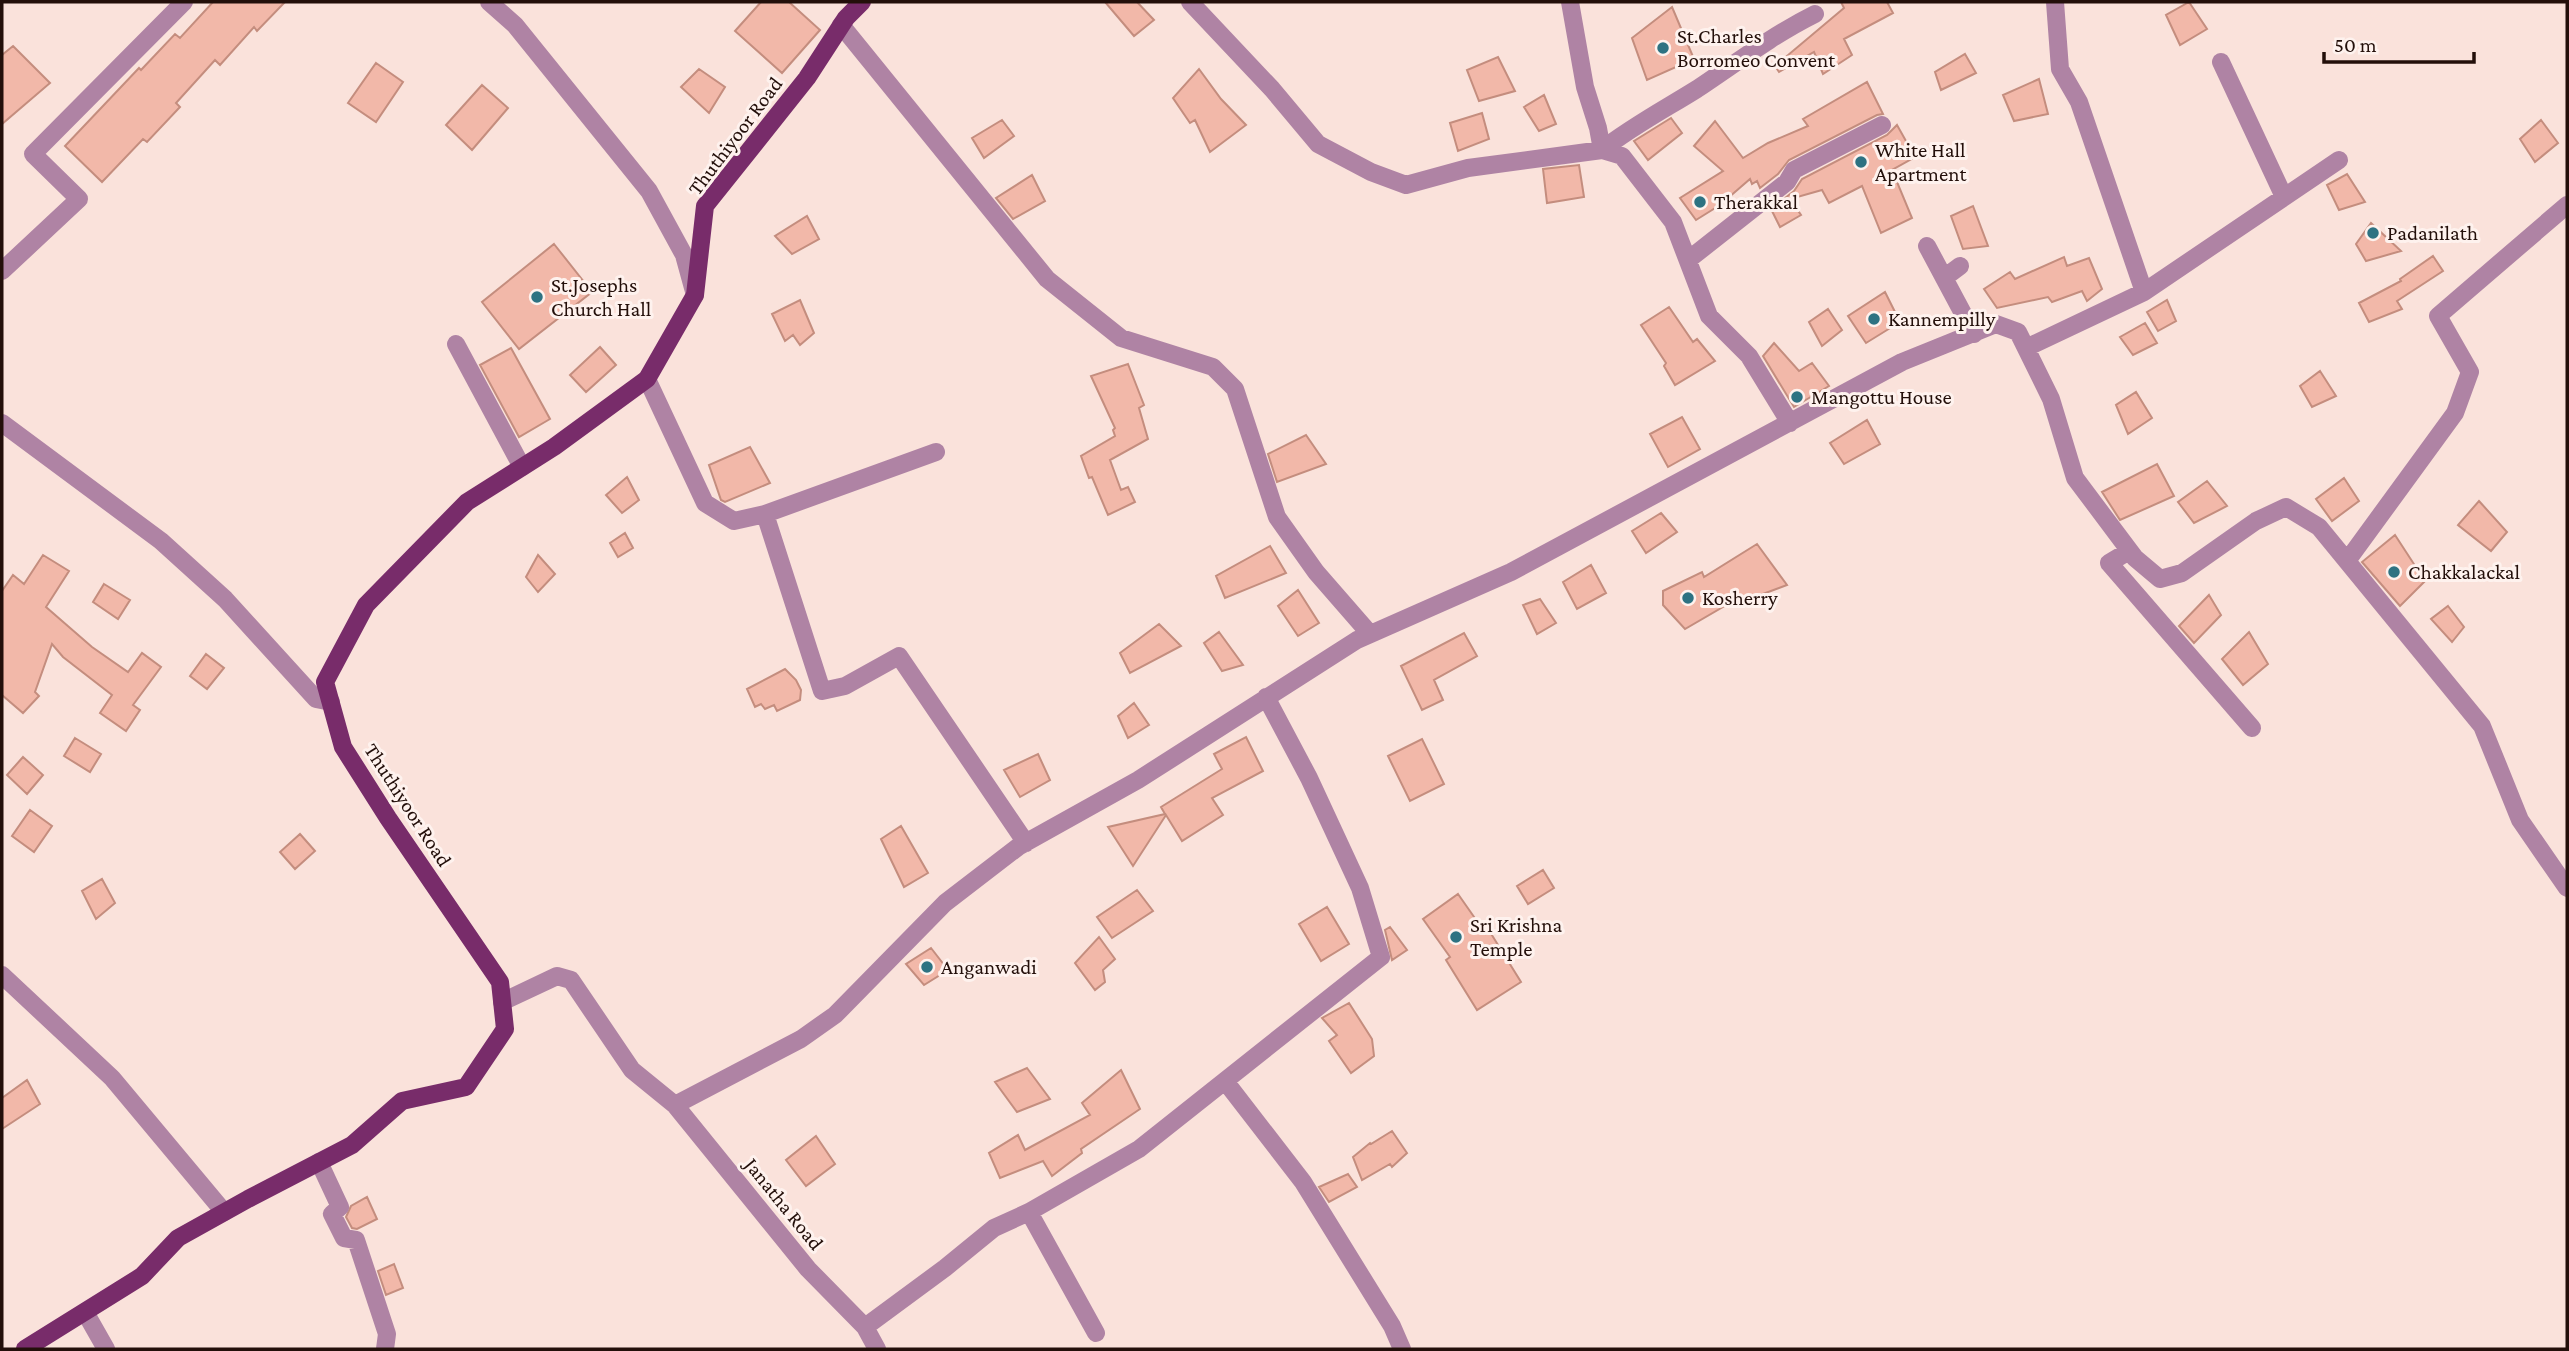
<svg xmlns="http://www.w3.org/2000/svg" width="2569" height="1351" viewBox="0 0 2569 1351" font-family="'Crimson Pro',serif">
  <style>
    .building { fill: #f2b8a9; stroke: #c48d7e; stroke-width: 2 }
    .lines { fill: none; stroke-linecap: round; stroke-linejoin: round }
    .minor { stroke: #af83a4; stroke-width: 18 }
    .major { stroke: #782c6a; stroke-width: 18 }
    .poi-dot { fill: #2e7282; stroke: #fef2ee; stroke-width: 2.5 }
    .labels { text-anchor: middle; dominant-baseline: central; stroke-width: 6; stroke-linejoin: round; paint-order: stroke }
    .poi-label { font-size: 21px; fill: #230f0a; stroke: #fef2ee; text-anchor: start }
    .street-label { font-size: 21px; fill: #230f0a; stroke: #fef2ee }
  </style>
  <rect width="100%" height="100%" fill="#fae2db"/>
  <path class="building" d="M 213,2 L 285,2 L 257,31 L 254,27 L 220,65 L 215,60 L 176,103 L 180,107 L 147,142 L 143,139 L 102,182 L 65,146 L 139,68 L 141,70 L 175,34 L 180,38 Z
    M 761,2 L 789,2 L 820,30 L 782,73 L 735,31 Z
    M 1105,2 L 1137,2 L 1154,20 L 1134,36 Z
    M 1841,2 L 1887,2 L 1893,13 L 1844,39 L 1852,55 L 1823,74 L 1814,52 L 1779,72 L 1775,66 L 1844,8 Z
    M 2189,2 L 2207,29 L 2180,45 L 2166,15 Z
    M 1672,7 L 1694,59 L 1647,80 L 1632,38 Z
    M 13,46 L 50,83 L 2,124 L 2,55 Z
    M 1965,54 L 1976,73 L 1941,90 L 1935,72 Z
    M 1498,57 L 1515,91 L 1479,101 L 1467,70 Z
    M 376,63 L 403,82 L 376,122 L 348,103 Z
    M 699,69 L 725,87 L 709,113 L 681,87 Z
    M 1199,69 L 1221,99 L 1246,125 L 1210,152 L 1195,120 L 1190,123 L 1173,98 Z
    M 2039,79 L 2048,114 L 2014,121 L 2003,95 Z
    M 1867,82 L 1883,114 L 1877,115 L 1789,160 L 1778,174 L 1760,188 L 1757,181 L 1752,184 L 1750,179 L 1720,205 L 1696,220 L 1680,198 L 1723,171 L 1694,146 L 1715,121 L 1743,158 L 1768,143 L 1808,126 L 1803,119 Z
    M 482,85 L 508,108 L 472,150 L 446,125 Z
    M 1544,95 L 1556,124 L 1539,131 L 1524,107 Z
    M 1482,113 L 1489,139 L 1458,151 L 1450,123 Z
    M 1671,118 L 1682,133 L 1648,160 L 1634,141 Z
    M 1002,120 L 1014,136 L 984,158 L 972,138 Z
    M 2541,120 L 2558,143 L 2535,162 L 2520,139 Z
    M 1897,125 L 1915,157 L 1892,170 L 1912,218 L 1881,233 L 1862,186 L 1829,203 L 1822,190 L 1790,199 L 1801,215 L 1780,227 L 1771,209 L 1794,191 L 1802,179 L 1887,135 Z
    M 1579,165 L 1584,197 L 1547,203 L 1543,169 Z
    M 2347,174 L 2365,202 L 2339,210 L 2327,185 Z
    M 1032,175 L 1045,201 L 1013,219 L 996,198 Z
    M 1973,206 L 1988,246 L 1963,249 L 1951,216 Z
    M 807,216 L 819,239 L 792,254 L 775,236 Z
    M 2371,223 L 2401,251 L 2366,261 L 2356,244 Z
    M 554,244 L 592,292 L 519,349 L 482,302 Z
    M 2433,256 L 2443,271 L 2397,301 L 2402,309 L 2369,322 L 2359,303 L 2401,281 L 2400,279 Z
    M 2064,257 L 2067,266 L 2089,258 L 2102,289 L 2087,301 L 2082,291 L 2052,302 L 2048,297 L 1997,308 L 1984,289 L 2010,272 L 2015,279 Z
    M 1885,292 L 1900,322 L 1866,343 L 1848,316 Z
    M 800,300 L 814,333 L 800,345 L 793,335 L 785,341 L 772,314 Z
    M 2167,300 L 2176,321 L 2158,331 L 2147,312 Z
    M 1669,307 L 1693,342 L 1697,339 L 1715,361 L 1675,385 L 1664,366 L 1666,363 L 1641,325 Z
    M 1828,309 L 1842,330 L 1822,346 L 1809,322 Z
    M 2145,323 L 2157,343 L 2133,355 L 2120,337 Z
    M 1774,343 L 1799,371 L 1812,363 L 1829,386 L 1794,407 L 1763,356 Z
    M 600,347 L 616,365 L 586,392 L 570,375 Z
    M 511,348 L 550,419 L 519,437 L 480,365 Z
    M 1128,364 L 1144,405 L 1139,408 L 1148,439 L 1110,460 L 1121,490 L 1128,487 L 1135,502 L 1108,515 L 1092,477 L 1089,478 L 1081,456 L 1115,436 L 1113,430 L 1115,428 L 1091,376 Z
    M 2320,371 L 2336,396 L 2312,407 L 2300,386 Z
    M 2136,392 L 2152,418 L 2128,434 L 2116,405 Z
    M 1682,417 L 1700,449 L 1668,467 L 1650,434 Z
    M 1867,420 L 1880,444 L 1844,464 L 1830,443 Z
    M 1306,435 L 1326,464 L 1277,482 L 1268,454 Z
    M 750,447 L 770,483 L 725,502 L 721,500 L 709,465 Z
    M 2157,464 L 2174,496 L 2120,520 L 2102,492 Z
    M 627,477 L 639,500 L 622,513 L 606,495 Z
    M 2344,478 L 2359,501 L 2332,521 L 2316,499 Z
    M 2207,481 L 2227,506 L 2194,523 L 2178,502 Z
    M 2479,501 L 2507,532 L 2491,551 L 2458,525 Z
    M 1661,513 L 1677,532 L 1646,553 L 1632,531 Z
    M 625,533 L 633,548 L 618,557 L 610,543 Z
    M 2395,535 L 2425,581 L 2400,606 L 2362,562 Z
    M 1757,544 L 1787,585 L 1744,601 L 1742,596 L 1685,629 L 1663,605 L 1663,591 L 1702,572 L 1704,577 Z
    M 1270,546 L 1286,573 L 1225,598 L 1216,576 Z
    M 43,555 L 69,571 L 46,607 L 92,647 L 128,672 L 142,653 L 161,667 L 133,705 L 140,710 L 126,731 L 100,713 L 112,695 L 63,657 L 52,644 L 35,692 L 39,696 L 23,713 L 2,695 L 2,591 L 13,575 L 24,584 Z
    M 538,555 L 555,574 L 538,592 L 526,577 Z
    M 1591,565 L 1606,593 L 1577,609 L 1563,582 Z
    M 104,584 L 130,600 L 118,619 L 93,602 Z
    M 1298,590 L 1319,623 L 1298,636 L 1278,606 Z
    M 2209,595 L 2221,615 L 2194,643 L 2179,626 Z
    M 1540,599 L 1556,623 L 1537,634 L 1523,605 Z
    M 2448,606 L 2464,627 L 2452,642 L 2431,619 Z
    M 1159,624 L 1181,646 L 1130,673 L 1120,653 Z
    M 1219,632 L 1243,665 L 1222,671 L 1204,643 Z
    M 2249,632 L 2268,664 L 2243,685 L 2222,659 Z
    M 1464,633 L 1477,656 L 1434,680 L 1443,700 L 1422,710 L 1401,666 Z
    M 206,654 L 224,668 L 207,689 L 190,676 Z
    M 785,669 L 796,680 L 801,690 L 800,700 L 777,711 L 774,705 L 765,709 L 761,704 L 755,707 L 747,689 Z
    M 1134,703 L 1149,725 L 1128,738 L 1118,716 Z
    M 1246,737 L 1263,771 L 1212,798 L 1223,815 L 1182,841 L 1166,815 L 1133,866 L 1108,827 L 1165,814 L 1161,807 L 1222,769 L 1214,754 Z
    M 75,738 L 101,754 L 90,772 L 64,756 Z
    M 1422,739 L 1444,784 L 1410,801 L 1388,756 Z
    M 1038,754 L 1050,780 L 1020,797 L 1004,770 Z
    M 23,757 L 43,775 L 27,794 L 7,775 Z
    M 30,810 L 52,826 L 34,852 L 12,836 Z
    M 901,826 L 928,873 L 904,887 L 881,839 Z
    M 300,834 L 315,851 L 295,869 L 280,852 Z
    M 1543,870 L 1554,888 L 1528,904 L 1517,886 Z
    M 102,879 L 115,903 L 96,919 L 82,891 Z
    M 1137,890 L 1153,911 L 1112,938 L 1097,917 Z
    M 1458,894 L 1486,934 L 1490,932 L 1521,982 L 1477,1010 L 1446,960 L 1450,957 L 1423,919 Z
    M 1327,907 L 1349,944 L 1321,961 L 1299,924 Z
    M 1390,927 L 1407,950 L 1392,960 L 1385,930 Z
    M 1099,937 L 1115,959 L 1103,970 L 1105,982 L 1095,990 L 1075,963 Z
    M 931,948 L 948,970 L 924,985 L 906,964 Z
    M 1349,1003 L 1372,1039 L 1374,1056 L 1351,1073 L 1329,1041 L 1337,1035 L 1322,1018 Z
    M 1027,1068 L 1050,1099 L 1017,1112 L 995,1082 Z
    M 1121,1070 L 1140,1109 L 1081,1149 L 1082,1153 L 1052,1176 L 1043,1161 L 1000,1178 L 989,1153 L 1018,1135 L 1025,1150 L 1090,1115 L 1082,1103 Z
    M 27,1080 L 40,1104 L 2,1129 L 2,1098 Z
    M 1392,1131 L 1407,1153 L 1392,1167 L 1390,1164 L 1362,1180 L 1353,1157 L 1370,1143 L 1371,1144 Z
    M 816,1136 L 835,1164 L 806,1186 L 786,1160 Z
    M 1348,1174 L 1357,1187 L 1329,1202 L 1319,1187 Z
    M 367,1197 L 377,1219 L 357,1229 L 352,1228 L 346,1217 L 351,1206 Z
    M 394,1264 L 403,1288 L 386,1295 L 378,1271 Z"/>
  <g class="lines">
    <path class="minor" d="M 489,2 L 515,25 L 649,191 L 684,255 L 695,295
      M 1190,2 L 1272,89 L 1318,144 L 1371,172 L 1406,185 L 1468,168 L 1602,150 L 1622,156 L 1673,222 L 1709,316 L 1749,356 L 1790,423
      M 1570,2 L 1585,87 L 1598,128 L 1602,150 C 1631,127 1665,109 1697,89 C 1736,63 1773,35 1815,14
      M 841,25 L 1047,279 L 1121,338 L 1213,367 L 1235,389 L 1277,517 L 1316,572 L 1370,634
      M 2221,62 L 2284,197
      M 1927,246 L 1974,334
      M 1688,260 L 1787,182 L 1794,170 L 1882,125
      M 2,271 L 79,199 L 33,154 L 184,2
      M 1944,278 L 1960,266
      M 2144,292 L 2339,160
      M 456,344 L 522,467
      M 2026,348 L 2144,292 L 2079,102 L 2060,69 L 2055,2
      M 647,379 L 705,503 L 734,521 L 765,514 L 822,691 L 845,686 L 899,656 L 1026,843
      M 2,423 L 161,541 L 225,599 L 316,699 L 331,702
      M 765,514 L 936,452
      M 2129,551 L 2109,563 L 2252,728
      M 2347,561 L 2455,413 L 2470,372 L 2438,316 L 2567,205
      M 2,975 L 112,1078 L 224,1212
      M 502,1002 L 557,976 L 571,980 L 632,1070 L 675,1105 L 801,1039 L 835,1015 L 945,903 L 1018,847 L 1138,780 L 1357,640 L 1511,572 L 1902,362 L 1996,324 L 2018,332 L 2051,399 L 2075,478 L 2135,558 L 2160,579 L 2182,573 L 2256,521 L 2286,507 L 2319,527 L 2482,726 L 2520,820 L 2567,888
      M 1225,1081 L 1303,1182 L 1392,1326 L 1402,1349
      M 675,1105 L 808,1269 L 865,1327 L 877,1349
      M 319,1162 L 340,1207 L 332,1214 L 344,1238 L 356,1240 L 387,1334 L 385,1349
      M 1029,1212 L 1096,1333
      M 85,1312 L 106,1349
      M 865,1327 L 945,1268 L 994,1228 L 1029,1212 L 1139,1149 L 1381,957 L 1360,888 L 1309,778 L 1266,697"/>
    <path class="major" d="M 25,1349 L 142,1276 L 178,1238 L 248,1199 L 352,1145 L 402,1101 L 466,1087 L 505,1029 L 500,982 L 388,818 L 343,747 L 325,682 L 366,605 L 467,502 L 554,447 L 647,379 L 695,295 L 705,206 L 807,78 L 846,18 L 862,2"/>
  </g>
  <g class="poi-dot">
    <circle cx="1663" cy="48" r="7"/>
    <circle cx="1861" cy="162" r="7"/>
    <circle cx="1700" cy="202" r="7"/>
    <circle cx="2373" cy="233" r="7"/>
    <circle cx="537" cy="297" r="7"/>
    <circle cx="1874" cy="319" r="7"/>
    <circle cx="1797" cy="397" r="7"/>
    <circle cx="2394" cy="572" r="7"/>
    <circle cx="1688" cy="598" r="7"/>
    <circle cx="1456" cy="937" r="7"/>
    <circle cx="927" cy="967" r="7"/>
  </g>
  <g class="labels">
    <g class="poi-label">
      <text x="1677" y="36">St.Charles<tspan x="1677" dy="24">Borromeo Convent</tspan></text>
      <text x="1875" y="150">White Hall<tspan x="1875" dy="24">Apartment</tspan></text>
      <text x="1714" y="202">Therakkal</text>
      <text x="2387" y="233">Padanilath</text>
      <text x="551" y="285">St.Josephs<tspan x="551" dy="24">Church Hall</tspan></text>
      <text x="1888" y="319">Kannempilly</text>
      <text x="1811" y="397">Mangottu House</text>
      <text x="2408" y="572">Chakkalackal</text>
      <text x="1702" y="598">Kosherry</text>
      <text x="1470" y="925">Sri Krishna<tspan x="1470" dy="24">Temple</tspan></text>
      <text x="941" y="967">Anganwadi</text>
    </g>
    <g class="street-label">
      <text transform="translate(735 136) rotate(-53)">Thuthiyoor Road</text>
      <text transform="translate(408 805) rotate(57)">Thuthiyoor Road</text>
      <text transform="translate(784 1204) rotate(51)">Janatha Road</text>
    </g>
  </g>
  <rect width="2569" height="1351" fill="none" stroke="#230f0a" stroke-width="7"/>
  <path d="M2324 52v10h150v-10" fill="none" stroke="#230f0a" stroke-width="3.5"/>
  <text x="2334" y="52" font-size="21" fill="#230f0a" stroke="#fef2ee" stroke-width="5" paint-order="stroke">50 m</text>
</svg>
